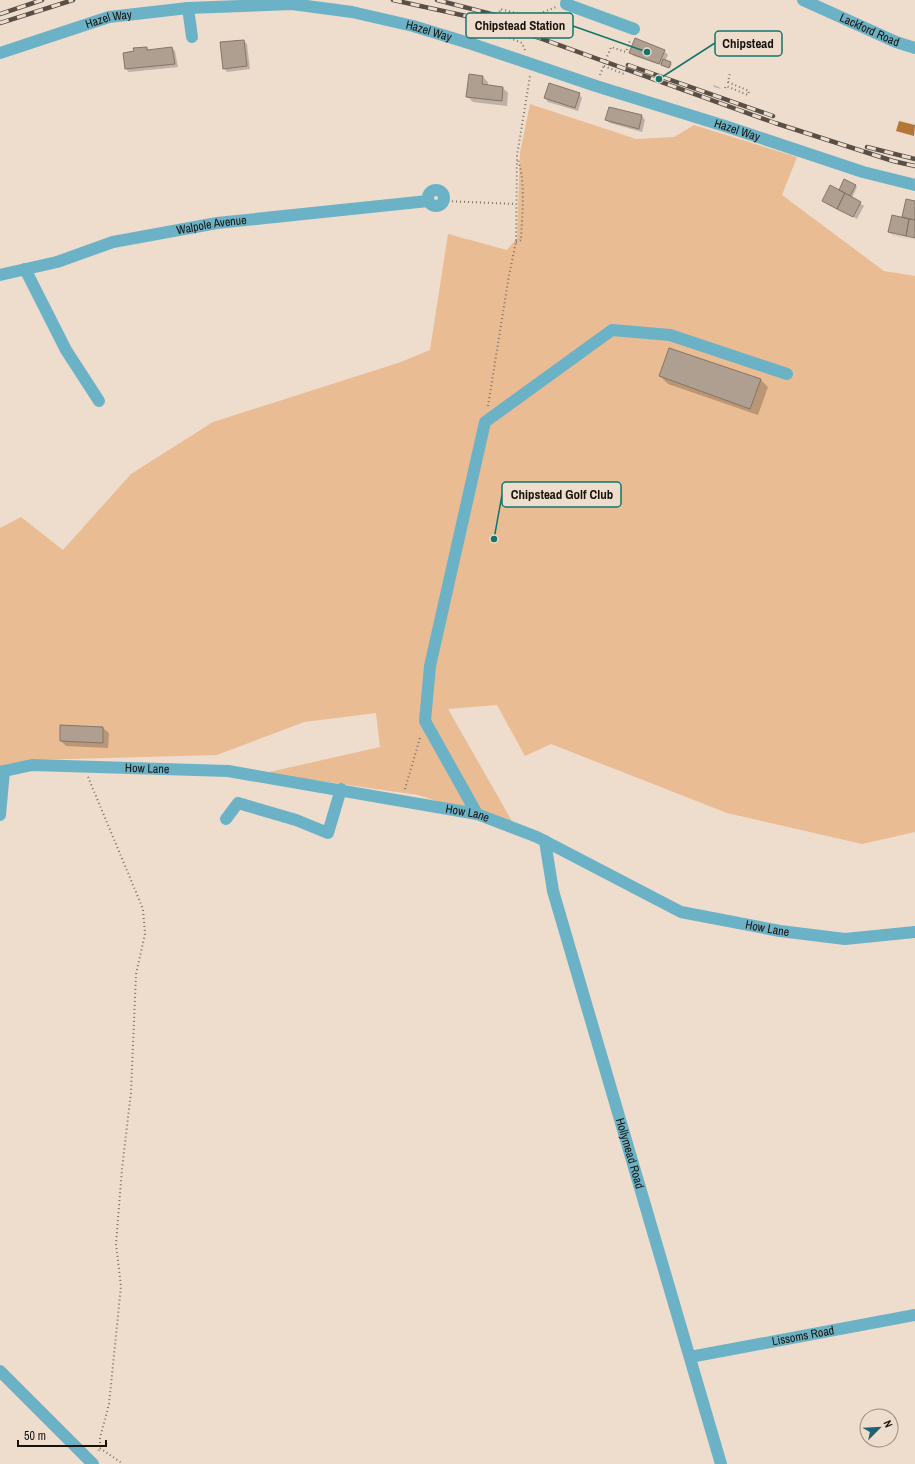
<svg xmlns="http://www.w3.org/2000/svg" width="915" height="1464" viewBox="0 0 915 1464" font-family="'Archivo Narrow',sans-serif">
  <style>
    .green { fill: #e9bc93 }
    .water { fill: #b47638 }
    .shadow { fill: #0003 }
    .building { fill: #af9f90; stroke: #857568 }
    .lines { fill: none; stroke-linecap: round; stroke-linejoin: round }
    .path { stroke: #7a6f65; stroke-width: 2; stroke-dasharray: 1 3; stroke-linecap: butt }
    .minor { stroke: #6cb2c6; stroke-width: 12 }
    .rail-casing { stroke: #584f47; stroke-width: 4.5 }
    .rail { stroke: #eedccd; stroke-width: 3; stroke-dasharray: 9; stroke-linecap: butt }
    .labels { text-anchor: middle; dominant-baseline: central; stroke-width: 4; stroke-linejoin: round; paint-order: stroke }
    .street-label { font-size: 12px; fill: #17120c; stroke: #eedccd }
    .leader { fill: none; stroke: #0f766e; stroke-width: 1.5 }
    .callout-dot { fill: #0f766e; stroke: #eedccd; stroke-width: 1.5 }
    .callout { fill: #eedccd; stroke: #0f766e; stroke-width: 1.5 }
    .callout-label { font-size: 13px; text-anchor: middle; font-weight: bold; fill: #17120c }
  </style>
  <rect width="100%" height="100%" fill="#eedccd"/>
  <path class="green" d="M 530,104 L 636,139 L 674,137 L 694,125 L 797,157 L 782,195 L 884,271 L 915,276 L 915,832 L 862,844 L 727,813 L 551,744 L 525,756 L 497,705 L 448,709 L 517,830 L 477,814 L 418,795 L 265,773 L 380,747 L 376,713 L 304,722 L 217,755 L 34,760 L 0,766 L 0,528 L 21,517 L 63,550 L 131,474 L 213,422 L 401,362 L 430,350 L 448,234 L 507,250 L 517,238 L 520,153 Z"/>
  <path class="water" d="M 899,121 L 915,125 L 914,136 L 896,131 Z"/>
  <path class="shadow" d="M 244,41 L 247,44 L 250,69 L 227,72 L 224,68 Z
    M 147,48 L 150,51 L 172,48 L 175,51 L 178,67 L 129,72 L 126,69 Z
    M 664,51 L 668,55 L 665,61 L 672,64 L 670,68 L 634,56 L 630,53 Z
    M 470,75 L 483,77 L 488,82 L 488,86 L 503,88 L 508,93 L 507,106 L 473,102 L 468,97 Z
    M 713,85 L 719,87 L 721,89 L 714,87 Z
    M 579,94 L 582,98 L 578,111 L 548,102 L 545,98 Z
    M 642,116 L 645,120 L 642,132 L 610,123 L 606,120 Z
    M 855,186 L 857,187 L 852,198 L 864,206 L 857,219 L 823,200 L 839,191 Z
    M 915,202 L 915,237 L 892,232 L 892,234 L 915,240 L 893,235 L 889,232 L 906,219 L 903,216 Z
    M 670,349 L 761,380 L 768,387 L 758,415 L 668,384 L 660,376 Z
    M 61,726 L 103,728 L 109,733 L 108,748 L 66,746 L 61,741 Z"/>
  <path class="building" d="M 635,38 L 665,50 L 659,64 L 629,53 Z
    M 244,40 L 247,66 L 223,69 L 220,42 Z
    M 147,47 L 147,50 L 172,47 L 175,64 L 125,69 L 123,53 L 134,51 L 133,48 Z
    M 663,59 L 671,62 L 669,68 L 661,65 Z
    M 469,74 L 483,76 L 482,84 L 503,87 L 502,101 L 466,97 Z
    M 549,83 L 580,93 L 575,108 L 544,98 Z
    M 609,107 L 642,115 L 639,129 L 605,120 Z
    M 844,179 L 856,185 L 850,196 L 839,190 Z
    M 830,185 L 845,193 L 837,209 L 822,201 Z
    M 845,193 L 861,202 L 853,217 L 837,209 Z
    M 906,199 L 915,201 L 915,220 L 902,217 Z
    M 892,215 L 909,219 L 906,236 L 888,232 Z
    M 909,219 L 915,220 L 915,238 L 906,236 Z
    M 669,348 L 761,379 L 750,409 L 659,376 Z
    M 60,725 L 103,727 L 103,743 L 60,741 Z"/>
  <g class="lines">
    <path class="path" d="M 525,50 L 522,43 L 497,33 L 500,9 L 531,17 L 556,7
      M 604,66 L 624,74
      M 600,75 L 611,47 L 626,52 L 630,40
      M 725,88 L 726,86 L 748,95 L 749,91 L 728,82 L 730,73
      M 444,201 L 516,204
      M 516,242 L 521,240 C 522,214 526,184 518,160
      M 488,406 L 509,275 L 516,242 L 517,156 L 530,76
      M 88,777 L 143,909 L 145,934 L 136,974 L 131,1092 L 122,1169 L 116,1244 L 121,1286 L 109,1404 L 100,1438 L 100,1448 L 97,1453
      M 405,789 L 420,738
      M 100,1448 L 123,1464"/>
    <g class="minor">
      <path d="M 567,0 L 566,4 L 634,29"/>
      <path id="s1" d="M 803,0 L 896,42 L 915,48"/>
      <path d="M 188,8 L 192,37"/>
      <path id="s2" d="M 0,53 L 109,17 L 188,8 L 292,4 L 352,12 L 413,26 L 472,44 L 596,86 L 728,127 L 863,172 L 915,185"/>
      <circle cx="436" cy="198" r="8"/>
      <path d="M 25,269 L 66,350 L 99,401"/>
      <path id="s3" d="M 0,275 L 57,262 L 113,242 L 217,223 L 428,201"/>
      <path id="s4" d="M 0,772 L 32,765 L 228,771 L 477,814 L 537,837 L 681,912 L 780,931 L 845,939 L 915,932"/>
      <path d="M 477,814 L 425,721 L 430,666 L 485,422 L 612,330 L 670,335 L 787,374"/>
      <path d="M 0,815 L 4,771"/>
      <path d="M 226,819 L 238,803 L 296,820 L 328,833 L 341,789"/>
      <path id="s5" d="M 545,841 L 553,891 L 721,1464"/>
      <path id="s6" d="M 690,1357 L 915,1315"/>
      <path d="M 0,1371 L 93,1464"/>
    </g>
    <defs>
      <path id="rail" d="M 393,0 L 498,23 L 775,123 L 893,161 L 915,166
        M 437,0 L 499,16 L 520,24
        M 0,14 L 42,0
        M 0,23 L 73,0
        M 628,65 L 773,116
        M 867,147 L 915,159"/>
    </defs>
    <use href="#rail" class="rail-casing"/>
    <use href="#rail" class="rail"/>
  </g>
  <g class="labels">
    <g class="street-label">
      <text stroke="none"><textPath href="#s2" startOffset="114">Hazel Way</textPath></text>
      <text stroke="none"><textPath href="#s1" startOffset="73">Lackford Road</textPath></text>
      <text stroke="none"><textPath href="#s2" startOffset="438">Hazel Way</textPath></text>
      <text stroke="none"><textPath href="#s2" startOffset="762">Hazel Way</textPath></text>
      <text stroke="none"><textPath href="#s3" startOffset="218">Walpole Avenue</textPath></text>
      <text stroke="none"><textPath href="#s4" startOffset="148">How Lane</textPath></text>
      <text stroke="none"><textPath href="#s4" startOffset="472">How Lane</textPath></text>
      <text stroke="none"><textPath href="#s4" startOffset="796">How Lane</textPath></text>
      <text stroke="none"><textPath href="#s5" startOffset="324">Hollymead Road</textPath></text>
      <text stroke="none"><textPath href="#s6" startOffset="115">Lissoms Road</textPath></text>
    </g>
  </g>
  <path class="leader" d="M647 52L573 26M659 79L715 43M494 539L502 495"/>
  <g class="callout-dot">
    <circle cx="647" cy="52" r="4"/>
    <circle cx="659" cy="79" r="4"/>
    <circle cx="494" cy="539" r="4"/>
  </g>
  <g class="callout">
    <rect x="466" y="13" width="107" height="25" rx="4"/>
    <rect x="715" y="31" width="67" height="25" rx="4"/>
    <rect x="502" y="482" width="119" height="25" rx="4"/>
  </g>
  <g class="callout-label">
    <text x="520" y="30">Chipstead Station</text>
    <text x="748" y="48">Chipstead</text>
    <text x="562" y="499">Chipstead Golf Club</text>
  </g>
  <g transform="translate(879 1428) rotate(66)"><circle r="19" fill="#eedccd" stroke="#988b80"/>
  <path d="M0-3L7 15L0 10L-7 15Z" fill="#1e6375"/>
  <text y="-6" font-size="11" font-weight="bold" text-anchor="middle" fill="#17120c">N</text>
  </g>
  <path d="M18 1440v6h88v-6" fill="none" stroke="#17120c" stroke-width="2"/>
  <text x="24" y="1440" font-size="12" fill="#17120c" stroke="#eedccd" stroke-width="3" paint-order="stroke">50 m</text>
</svg>
